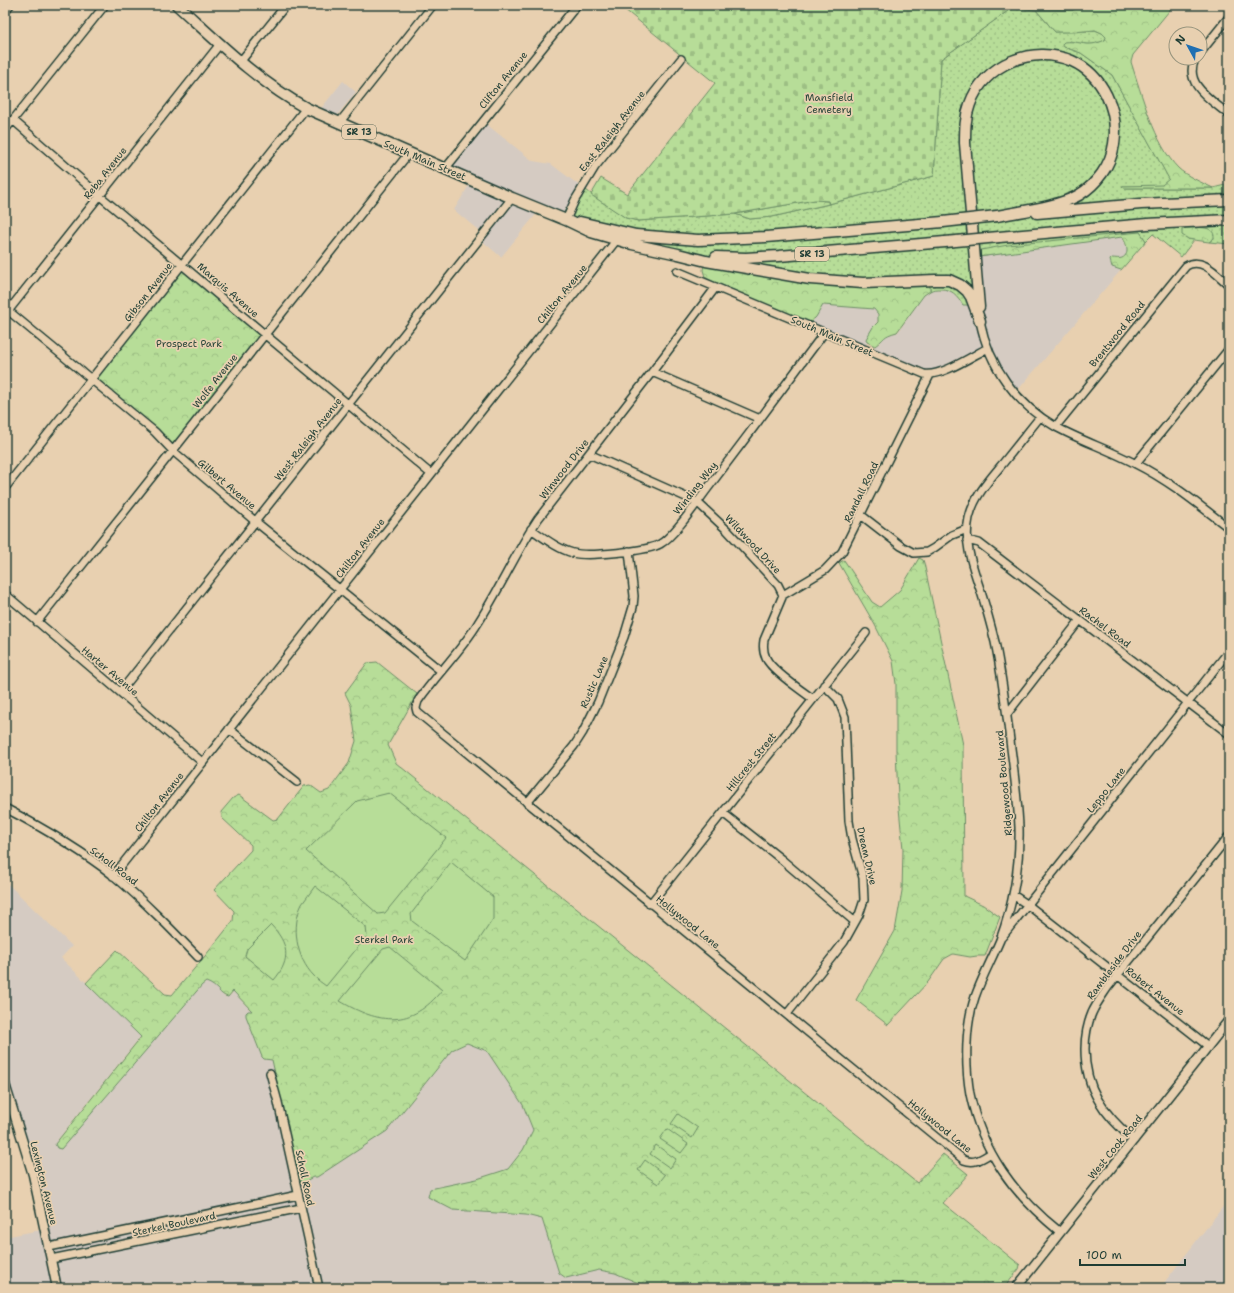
<svg xmlns="http://www.w3.org/2000/svg" width="1234" height="1293" viewBox="0 0 1234 1293" font-family="'Shantell Sans',sans-serif">
  <style>
    .built { fill: #d5cbc2 }
    .grass { fill: url(#grass-dots); stroke: #6b8d66 }
    .forest { fill: url(#forest-crowns); stroke: #6b8d66 }
    .cemetery { fill: url(#cemetery-stones); stroke: #6b8d66 }
    .pitch { fill: #b7dd98; stroke: #6b8d66 }
    .lines { fill: none; stroke-linecap: round; stroke-linejoin: round }
    .minor-casing { stroke: #1f3d34; stroke-width: 10 }
    .major-casing { stroke: #1f3d34; stroke-width: 11 }
    .highway-casing { stroke: #1f3d34; stroke-width: 13 }
    .minor { stroke: #e8d0b0; stroke-width: 7 }
    .major { stroke: #e8d0b0; stroke-width: 8 }
    .highway { stroke: #e8d0b0; stroke-width: 10 }
    .highway-bridge-casing { stroke: #1f3d34; stroke-width: 13; stroke-linecap: butt }
    .highway-bridge { stroke: #e8d0b0; stroke-width: 10 }
    .labels { text-anchor: middle; dominant-baseline: central; stroke-width: 3.5; stroke-linejoin: round; paint-order: stroke }
    .shield { fill: #e8d0b0; stroke: #5b6959; stroke-width: 1 }
    .shield-label { font-size: 9px; font-weight: bold; fill: #1f3d34 }
    .street-label { font-size: 10px; fill: #1f3d34; stroke: #e8d0b0 }
    .park-label { font-size: 10px; fill: #274539; stroke: #e8d0b0 }
  </style>
  <defs>
    <pattern id="grass-dots" width="8" height="8" patternUnits="userSpaceOnUse"><rect width="8" height="8" fill="#b7dd98"/><path d="M2 2h.1M6 6h.1" fill="none" stroke="#9dbf84" stroke-width="1.8" stroke-linecap="round"/></pattern>
    <pattern id="forest-crowns" width="20" height="18" patternUnits="userSpaceOnUse"><rect width="20" height="18" fill="#b7dd98"/><path d="M2 6a3 3 0 1 1 6 0M12 15a3 3 0 1 1 6 0" fill="none" stroke="#9dbf84"/></pattern>
    <pattern id="cemetery-stones" width="16" height="16" patternUnits="userSpaceOnUse"><rect width="16" height="16" fill="#b7dd98"/><path d="M2 7V4a2 2 0 0 1 4 0v3zM10 15v-3a2 2 0 0 1 4 0v3z" fill="#9dbf84"/></pattern>
  </defs>
  <rect width="100%" height="100%" fill="#e8d0b0"/>
  <filter id="ink" filterUnits="userSpaceOnUse"><feTurbulence type="fractalNoise" baseFrequency=".025" numOctaves="2"/><feDisplacementMap in="SourceGraphic" scale="8" xChannelSelector="R" yChannelSelector="G"/><feConvolveMatrix kernelMatrix="1 2 1 2 8 2 1 2 1" color-interpolation-filters="sRGB"/></filter>
  <g filter="url(#ink)">
    <path class="built" d="M 343,81 L 356,92 L 335,118 L 319,111 Z
      M 486,124 L 533,161 L 551,164 L 580,186 L 558,222 L 538,212 L 501,257 L 481,240 L 484,235 L 454,210 L 471,182 L 448,172 Z
      M 1122,237 L 1127,248 L 1127,252 L 1125,257 L 1121,258 L 1112,258 L 1112,267 L 1121,270 L 1017,391 L 1005,374 L 990,343 L 939,368 L 931,370 L 924,369 L 874,349 L 875,346 L 880,343 L 885,336 L 898,332 L 924,295 L 933,289 L 951,290 L 964,305 L 979,257 Z
      M 822,305 L 874,309 L 877,311 L 878,318 L 877,322 L 873,327 L 867,339 L 867,342 L 866,346 L 810,323 L 816,317 Z
      M 8,884 L 72,946 L 61,958 L 141,1036 L 55,1143 L 202,985 L 206,982 L 213,984 L 225,997 L 231,995 L 233,991 L 252,1012 L 246,1016 L 262,1057 L 267,1060 L 272,1060 L 280,1092 L 387,1131 L 452,1050 L 467,1043 L 487,1051 L 523,1105 L 533,1130 L 523,1150 L 508,1169 L 477,1179 L 526,1215 L 542,1219 L 559,1273 L 566,1278 L 599,1270 L 615,1273 L 650,1288 L 5,1288 L 5,1237 L 45,1229 L 5,1089 L 5,885 Z
      M 1229,1199 L 1229,1288 L 1160,1288 Z"/>
    <path class="grass" d="M 1012,8 L 1036,10 L 1055,32 L 1091,31 L 1095,30 L 1102,33 L 1107,37 L 1105,40 C 1091,47 1084,44 1070,41 L 1064,47 L 1081,53 L 1112,75 L 1170,180 L 1163,186 L 1123,186 L 1124,188 L 1213,188 L 1229,184 L 1229,244 L 1209,242 L 1214,238 L 1188,239 L 1194,240 L 1181,257 L 1153,234 L 1146,241 L 1140,232 L 979,257 L 983,302 L 969,305 L 963,305 C 957,295 952,289 940,289 C 936,289 933,289 930,291 L 930,287 L 848,288 L 796,282 L 730,270 L 558,222 L 580,186 L 626,218 L 638,221 L 735,214 L 750,219 L 772,217 L 829,204 L 934,176 L 941,59 Z"/>
    <path class="forest" d="M 1080,5 L 1174,5 L 1133,55 L 1131,62 C 1141,93 1155,145 1178,168 C 1186,176 1203,183 1213,188 L 1124,188 L 1122,186 L 1162,185 L 1169,179 L 1112,75 L 1081,53 L 1064,47 L 1062,44 L 1064,42 C 1082,40 1085,49 1105,40 L 1106,37 L 1102,33 L 1095,30 L 1074,32 L 1055,32 L 1036,10 L 1073,10 Z
      M 815,200 L 828,201 L 829,204 L 772,217 L 750,219 L 735,214 Z
      M 1186,228 C 1195,228 1215,224 1214,238 L 1209,242 L 1194,240 L 1188,239 L 1182,235 L 1182,230 Z
      M 1140,232 L 1146,241 L 1121,270 L 1112,267 L 1110,260 L 1112,258 C 1115,258 1120,259 1122,258 C 1131,254 1126,242 1122,237 L 979,257 L 981,250 L 1008,245 Z
      M 183,264 L 265,335 L 173,451 L 91,380 Z
      M 704,264 L 796,282 L 848,288 L 928,283 L 930,287 L 930,291 L 924,295 L 897,332 C 882,336 886,338 875,346 L 867,342 L 866,339 L 873,327 L 878,322 L 878,314 L 874,309 L 823,305 L 816,317 L 810,323 L 712,281 L 705,277 L 703,270 Z
      M 919,558 L 923,560 L 924,563 L 963,745 L 964,896 L 983,905 L 1000,917 L 985,956 L 977,956 L 970,957 L 953,954 L 944,959 L 928,982 L 888,1025 L 856,1000 L 895,931 L 902,891 L 903,849 L 898,798 L 896,750 L 896,684 L 893,661 L 875,625 L 839,563 L 844,560 L 872,602 L 880,607 L 900,590 Z
      M 377,662 L 417,694 L 388,745 L 396,763 L 917,1183 L 943,1154 L 968,1174 L 943,1203 L 1020,1265 L 1019,1269 L 1004,1288 L 650,1288 L 615,1273 L 599,1270 L 566,1278 L 559,1273 L 542,1219 L 526,1215 L 453,1210 L 428,1197 L 430,1189 L 477,1179 L 508,1169 L 523,1150 L 533,1130 L 523,1105 L 487,1051 L 467,1043 L 452,1050 L 387,1131 L 317,1177 L 313,1177 L 300,1184 L 272,1060 L 264,1059 L 262,1057 L 246,1016 L 246,1013 L 248,1011 L 252,1011 L 233,991 L 228,997 C 219,995 218,986 206,982 L 202,985 L 61,1149 L 57,1148 L 55,1144 L 141,1037 L 86,983 L 117,950 L 165,994 L 172,995 L 205,956 L 233,921 L 234,911 L 214,890 L 251,850 L 251,845 L 222,818 L 221,812 L 233,798 L 239,795 L 273,820 L 278,819 L 304,786 L 310,785 L 321,793 L 329,790 L 349,763 L 356,741 L 351,705 L 345,693 L 367,663 Z"/>
    <path class="cemetery" d="M 619,5 L 1080,5 L 1073,10 L 1012,8 L 941,59 L 934,176 L 829,204 L 828,201 L 815,200 L 735,214 L 638,221 L 626,218 L 591,195 L 601,178 L 627,194 L 715,83 Z"/>
    <path class="pitch" d="M 389,793 L 446,838 L 385,913 L 378,914 L 306,851 L 357,801 Z
      M 451,862 L 493,897 L 493,919 L 465,961 L 412,921 L 411,914 Z
      M 315,886 L 366,927 L 367,936 L 326,986 C 322,983 317,980 314,976 C 296,958 291,926 302,904 C 306,898 311,892 315,886 Z
      M 271,925 C 288,943 292,959 274,980 L 245,956 L 247,949 Z
      M 390,947 L 442,990 C 411,1029 379,1024 340,1001 L 383,949 Z
      M 678,1114 L 698,1128 L 692,1138 L 671,1124 Z
      M 667,1129 L 688,1144 L 681,1153 L 660,1139 Z
      M 656,1145 L 676,1159 L 670,1168 L 650,1154 Z
      M 645,1160 L 665,1175 L 658,1184 L 638,1170 Z"/>
    <g class="lines">
      <defs>
        <path id="minor" d="M 5,11 L 10,5
          M 1200,53 L 1229,17
          M 1196,58 C 1181,83 1213,101 1229,115
          M 240,62 L 286,5
          M 13,120 L 100,196 L 431,474
          M 339,123 L 433,5
          M 5,130 L 105,5
          M 445,169 L 577,5
          M 566,220 L 575,200 L 595,167 L 681,59
          M 677,271 L 924,374 C 941,377 972,356 988,348
          M 716,287 L 652,372 L 538,519 C 516,552 500,589 478,623 C 461,651 437,674 418,701 L 416,708 L 417,712 L 964,1160 C 975,1164 981,1159 991,1153
          M 5,308 L 155,432 L 173,451 L 256,522 L 441,671
          M 5,315 L 220,44
          M 980,321 C 989,366 1016,404 1056,427 C 1082,441 1110,450 1136,464 C 1170,481 1199,505 1229,528
          M 652,372 L 760,419
          M 1040,417 C 1028,432 1016,447 1004,462 C 990,479 974,496 969,518 C 963,545 974,570 982,595 C 987,611 991,626 995,642 C 1003,680 1007,718 1012,756 C 1015,780 1018,803 1019,827 C 1020,865 1013,905 1000,940 C 992,959 982,977 975,997 C 965,1025 965,1065 970,1094 C 982,1152 1014,1195 1060,1232
          M 1056,426 L 1186,266 C 1202,256 1217,275 1229,285
          M 589,454 L 697,502 L 727,530 L 778,585 L 783,595 L 764,640 C 763,646 763,652 766,658 C 771,670 802,691 813,699
          M 1136,463 L 1229,349
          M 5,488 L 306,108
          M 861,515 L 901,546 L 914,553 L 927,552 L 934,548 L 952,535 L 967,529
          M 531,529 C 544,538 558,549 573,553 C 588,557 648,551 660,544 C 675,536 700,498 711,484 C 749,434 787,383 824,333
          M 967,540 L 979,543 L 1229,734
          M 5,594 L 202,762
          M 783,595 L 825,570 L 842,552 L 930,375
          M 37,622 L 409,153
          M 120,692 L 512,198
          M 1007,714 L 1080,620
          M 229,729 L 297,782
          M 527,803 L 574,746 L 583,732 L 598,702 L 624,637 L 633,607 L 634,596 L 629,551
          M 5,808 C 43,828 81,850 114,876 C 144,901 171,929 198,957
          M 723,813 L 781,859 L 855,922
          M 113,876 L 619,237
          M 1013,895 L 1028,905 L 1208,1046
          M 650,904 L 866,633
          M 1002,937 L 1229,651
          M 787,1014 L 844,942 L 859,915 L 864,900 L 863,878 L 852,839 L 849,821 L 845,717 L 838,699 L 824,685
          M 270,1073 L 278,1102 L 319,1288
          M 1134,1140 C 1104,1115 1085,1089 1085,1049 C 1085,1037 1087,1025 1092,1013 C 1096,1004 1102,996 1108,987 L 1229,836
          M 49,1247 L 298,1195
          M 51,1259 L 301,1208"/>
        <path id="major" d="M 5,1084 L 33,1175 L 57,1288
          M 1016,1288 L 1229,1020"/>
        <path id="highway" d="M 177,5 C 218,42 257,81 306,108 L 512,198 L 566,220 L 591,232 L 632,244 L 678,254 L 706,261 L 810,279 L 863,283 L 935,280 L 949,280 L 960,285 L 967,291 L 971,297 L 980,321
          M 1037,213 L 1141,204 L 1229,200
          M 580,222 L 636,235 L 698,240 L 766,237 L 943,222
          M 999,237 L 1147,224 L 1229,220
          M 716,257 L 746,258 L 779,256 L 945,242
          M 979,307 L 965,143 C 965,130 965,117 970,104 C 984,64 1033,44 1072,61 C 1103,75 1119,111 1114,144 C 1111,165 1097,184 1079,195 C 1058,207 1021,211 997,216"/>
      </defs>
      <use href="#minor" class="minor-casing"/>
      <use href="#major" class="major-casing"/>
      <use href="#highway" class="highway-casing"/>
      <use href="#minor" class="minor"/>
      <use href="#major" class="major"/>
      <use href="#highway" class="highway"/>
      <defs>
        <path id="highway-bridge" d="M 943,222 L 997,216
          M 945,242 L 999,237"/>
      </defs>
      <use href="#highway-bridge" class="highway-bridge-casing"/>
      <use href="#highway-bridge" class="highway-bridge"/>
    </g>
  </g>
  <g class="labels">
    <g class="shield">
      <rect x="342" y="125" width="34" height="14" rx="3"/>
      <rect x="795" y="247" width="34" height="14" rx="3"/>
    </g>
    <g class="shield-label">
      <text x="359" y="132">SR 13</text>
      <text x="812" y="254">SR 13</text>
    </g>
    <g class="street-label">
      <text transform="translate(503 80) rotate(-51)">Clifton Avenue</text>
      <text transform="translate(612 131) rotate(-52)">East Raleigh Avenue</text>
      <text transform="translate(425 160) rotate(23)">South Main Street</text>
      <text transform="translate(105 173) rotate(-52)">Reba Avenue</text>
      <text transform="translate(228 290) rotate(41)">Marquis Avenue</text>
      <text transform="translate(148 292) rotate(-52)">Gibson Avenue</text>
      <text transform="translate(562 294) rotate(-51)">Chilton Avenue</text>
      <text transform="translate(1117 334) rotate(-51)">Brentwood Road</text>
      <text transform="translate(832 336) rotate(23)">South Main Street</text>
      <text transform="translate(215 381) rotate(-52)">Wolfe Avenue</text>
      <text transform="translate(308 439) rotate(-52)">West Raleigh Avenue</text>
      <text transform="translate(564 469) rotate(-52)">Winwood Drive</text>
      <text transform="translate(227 484) rotate(40)">Gilbert Avenue</text>
      <text transform="translate(695 488) rotate(-52)">Winding Way</text>
      <text transform="translate(861 492) rotate(-64)">Randall Road</text>
      <text transform="translate(753 544) rotate(47)">Wildwood Drive</text>
      <text transform="translate(360 548) rotate(-52)">Chilton Avenue</text>
      <text transform="translate(1105 627) rotate(37)">Rachel Road</text>
      <text transform="translate(110 671) rotate(40)">Harter Avenue</text>
      <text transform="translate(594 682) rotate(-67)">Rustic Lane</text>
      <text transform="translate(751 762) rotate(-51)">Hillcrest Street</text>
      <text transform="translate(1004 783) rotate(-95)">Ridgewood Boulevard</text>
      <text transform="translate(1106 790) rotate(-52)">Leppo Lane</text>
      <text transform="translate(159 802) rotate(-52)">Chilton Avenue</text>
      <text transform="translate(867 856) rotate(77)">Dream Drive</text>
      <text transform="translate(114 866) rotate(37)">Scholl Road</text>
      <text transform="translate(688 922) rotate(39)">Hollywood Lane</text>
      <text transform="translate(1114 965) rotate(-53)">Rambleside Drive</text>
      <text transform="translate(1155 991) rotate(38)">Robert Avenue</text>
      <text transform="translate(940 1126) rotate(39)">Hollywood Lane</text>
      <text transform="translate(1115 1147) rotate(-51)">West Cook Road</text>
      <text transform="translate(305 1178) rotate(78)">Scholl Road</text>
      <text transform="translate(44 1183) rotate(76)">Lexington Avenue</text>
      <text transform="translate(174 1224) rotate(-12)">Sterkel Boulevard</text>
    </g>
    <g class="park-label">
      <text x="829" y="97">Mansfield<tspan x="829" dy="12">Cemetery</tspan></text>
      <text x="189" y="343">Prospect Park</text>
      <text x="384" y="939">Sterkel Park</text>
    </g>
  </g>
  <rect width="1234" height="1293" fill="none" stroke="#e8d0b0" stroke-width="20"/>
  <rect x="10" y="10" width="1214" height="1273" fill="none" stroke="#1f3d34" stroke-width="1.5" filter="url(#ink)"/>
  <g transform="translate(1188 46) rotate(310)"><circle r="19" fill="#e8d0b0" stroke="#98957e"/>
  <path d="M0-3L7 15L0 10L-7 15Z" fill="#1f6fb2"/>
  <text y="-6" font-size="11" font-weight="bold" text-anchor="middle" fill="#1f3d34">N</text>
  </g>
  <path d="M1080 1259v6h105v-6" fill="none" stroke="#1f3d34" stroke-width="2"/>
  <text x="1086" y="1259" font-size="12" fill="#1f3d34" stroke="#e8d0b0" stroke-width="3" paint-order="stroke">100 m</text>
</svg>
